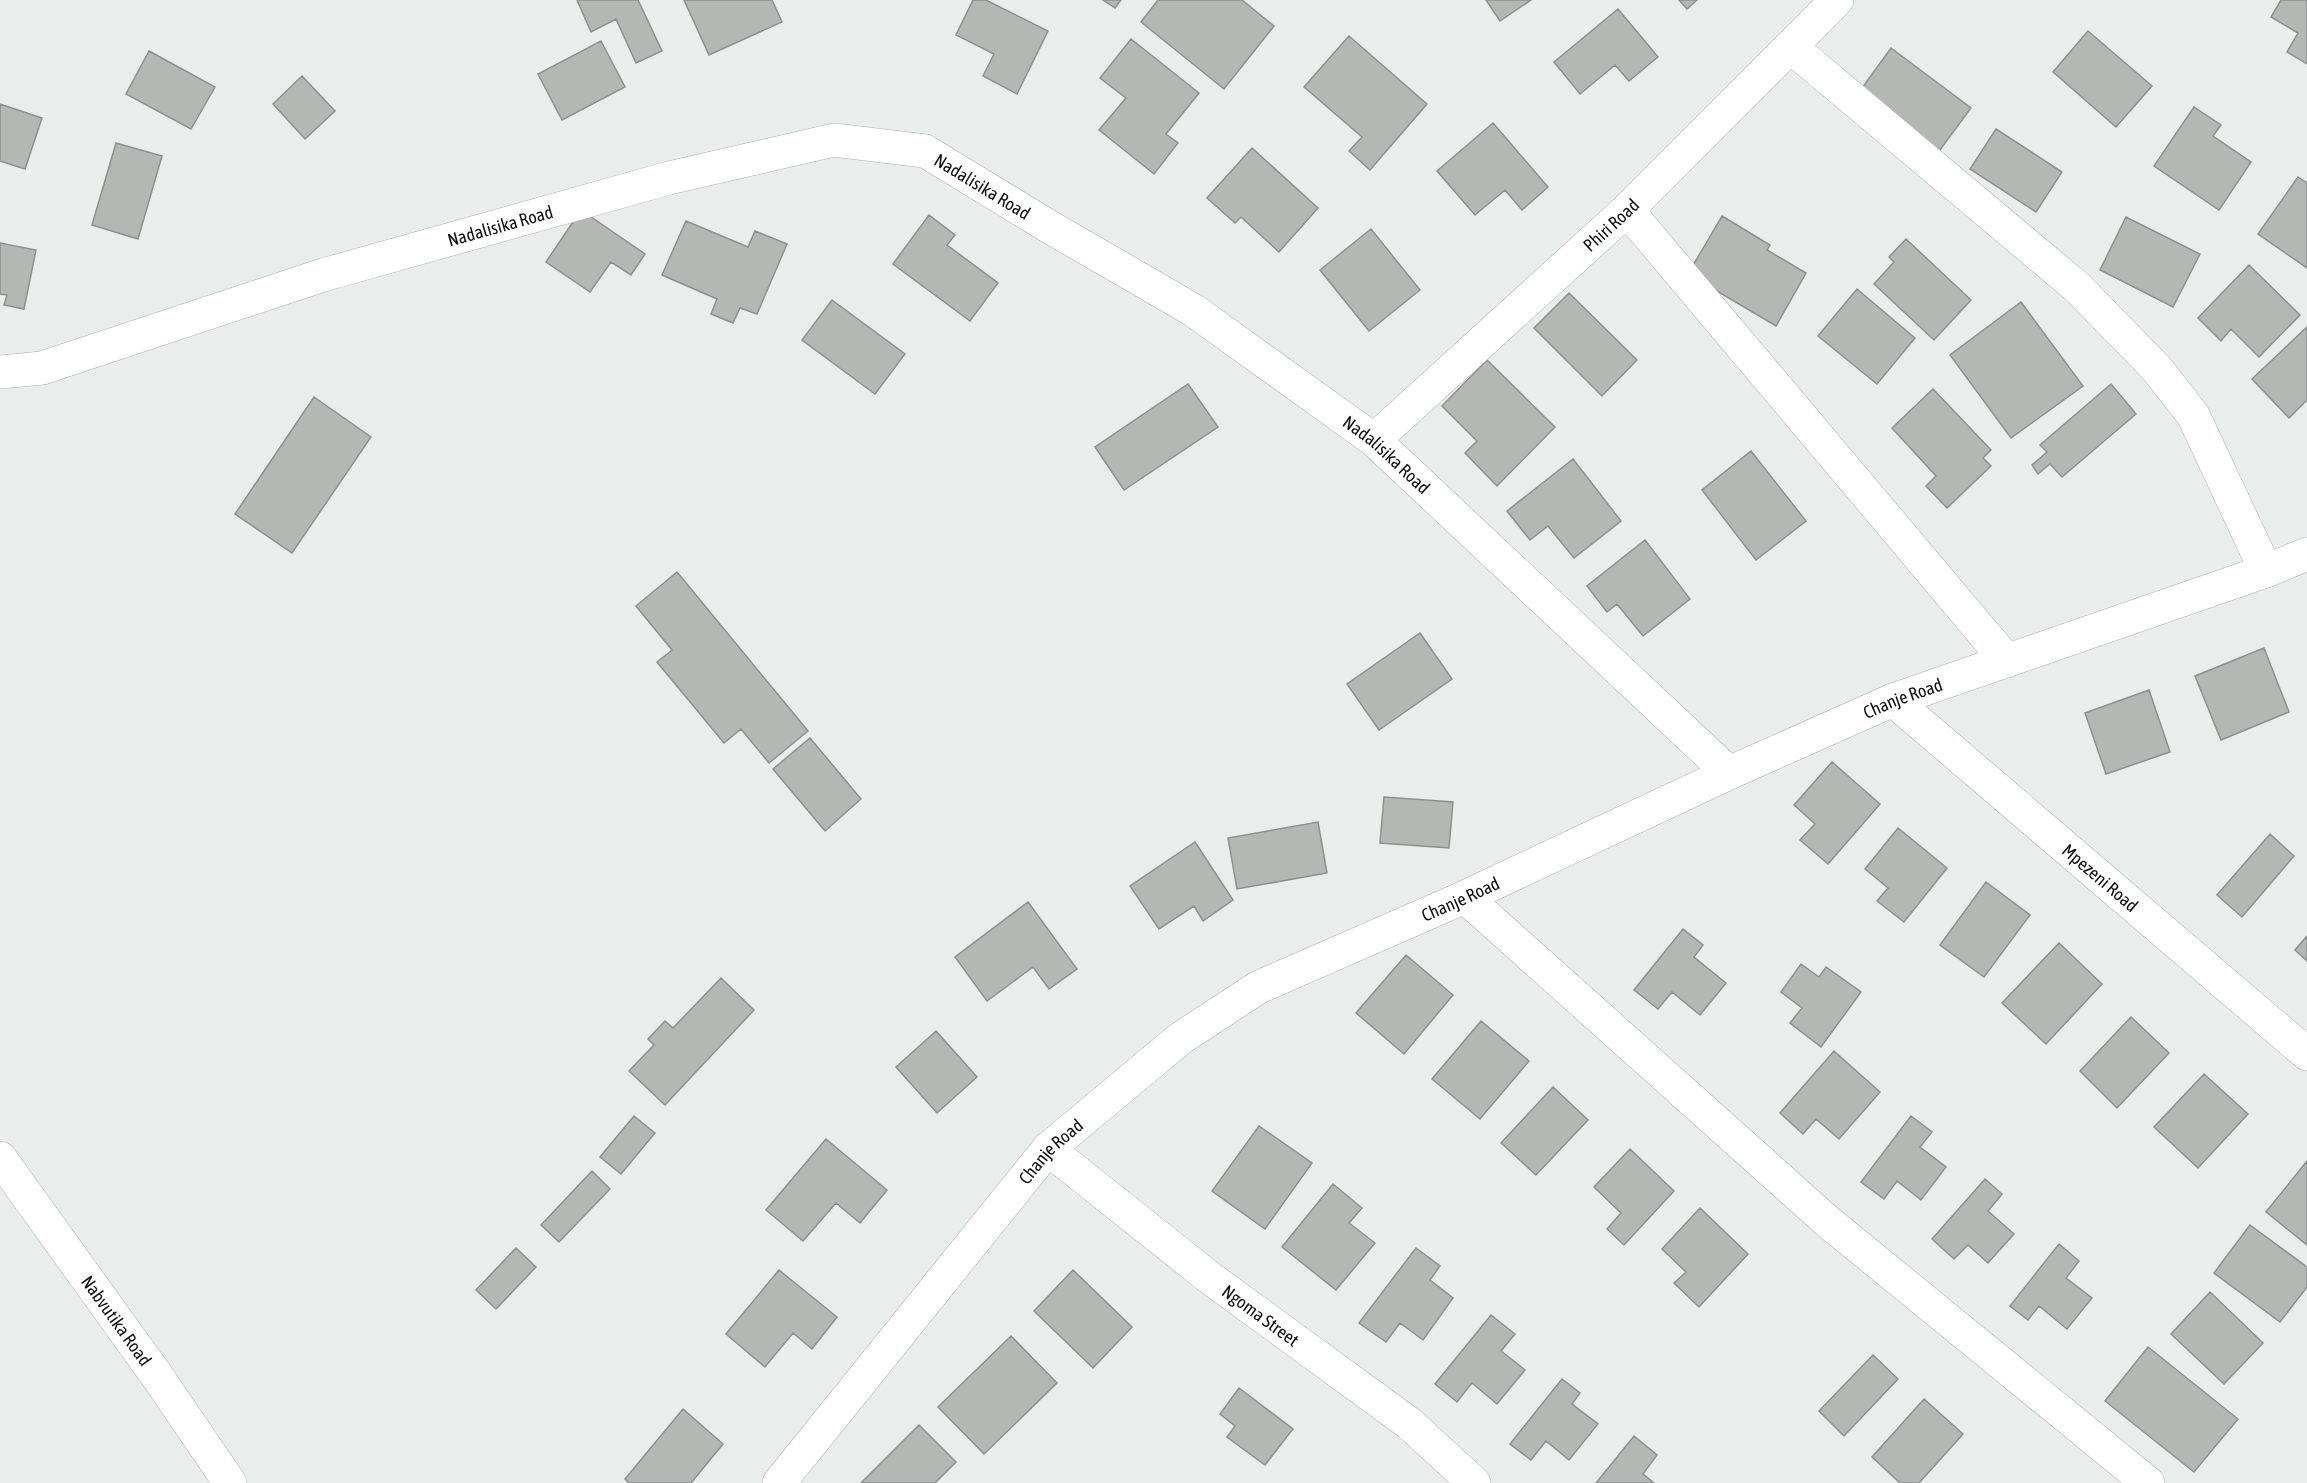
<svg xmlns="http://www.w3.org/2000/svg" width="2307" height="1483" viewBox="0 0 2307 1483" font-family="'Asap Condensed',sans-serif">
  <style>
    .building { fill: #b4b8b5; stroke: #8d908e; stroke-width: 1.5 }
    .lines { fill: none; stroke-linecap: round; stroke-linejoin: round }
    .street-casing { stroke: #acafad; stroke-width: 34 }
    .secondary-casing { stroke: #acafad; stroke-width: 34 }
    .street { stroke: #fff; stroke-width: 33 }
    .secondary { stroke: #fff; stroke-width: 33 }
    .labels { text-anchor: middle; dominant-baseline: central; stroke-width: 4.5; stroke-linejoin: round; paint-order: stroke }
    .street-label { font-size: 18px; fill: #0e0f0e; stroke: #f7fbf8 }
  </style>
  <rect width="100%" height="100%" fill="#e9edeb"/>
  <path class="building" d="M 577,0 L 638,0 L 662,51 L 636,63 L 616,19 L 591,32 Z
    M 684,0 L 772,0 L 782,22 L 709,55 Z
    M 973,0 L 986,0 L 1048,31 L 1017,94 L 983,76 L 994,54 L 956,35 Z
    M 1103,0 L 1121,0 L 1115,8 Z
    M 1158,0 L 1242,0 L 1274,26 L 1224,89 L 1141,22 Z
    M 1486,0 L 1531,0 L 1500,21 Z
    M 1679,0 L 1697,0 L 1687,9 Z
    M 2281,0 L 2307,0 L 2307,64 L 2287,52 L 2298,33 L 2271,17 Z
    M 1618,9 L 1658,57 L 1629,81 L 1615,65 L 1580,94 L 1554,62 Z
    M 2088,31 L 2152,86 L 2116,127 L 2053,72 Z
    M 1349,36 L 1427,104 L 1370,170 L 1349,151 L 1362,137 L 1304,87 Z
    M 1131,39 L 1199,93 L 1166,134 L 1178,143 L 1154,174 L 1099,130 L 1126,98 L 1100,78 Z
    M 601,41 L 625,87 L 562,120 L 538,74 Z
    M 1891,48 L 1971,108 L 1934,158 L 1854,99 Z
    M 149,51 L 215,87 L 191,129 L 126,94 Z
    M 302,76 L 335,111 L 305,139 L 273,104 Z
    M 0,104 L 42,118 L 25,169 L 0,161 Z
    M 2194,107 L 2221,125 L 2213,136 L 2251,162 L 2219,210 L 2154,166 Z
    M 1493,123 L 1548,187 L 1522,210 L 1505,190 L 1475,215 L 1437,171 Z
    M 1996,129 L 2062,172 L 2036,212 L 1970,169 Z
    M 116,143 L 162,156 L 138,239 L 92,225 Z
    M 1252,148 L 1318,208 L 1279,252 L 1241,217 L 1235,223 L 1207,198 Z
    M 2298,177 L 2307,183 L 2307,268 L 2258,234 Z
    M 581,210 L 645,254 L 631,275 L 611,262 L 590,292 L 546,262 Z
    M 929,215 L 955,235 L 947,245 L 998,283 L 970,321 L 893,264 Z
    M 1722,216 L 1770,245 L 1767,250 L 1806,273 L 1776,326 L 1688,274 Z
    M 2126,217 L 2200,254 L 2173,307 L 2100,270 Z
    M 686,221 L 748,247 L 755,231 L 787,244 L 757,314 L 740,308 L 733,323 L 711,314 L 717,299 L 662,275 Z
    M 1371,229 L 1420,290 L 1369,331 L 1320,270 Z
    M 1906,239 L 1971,300 L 1934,340 L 1874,284 L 1894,262 L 1889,257 Z
    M 0,243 L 36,250 L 24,309 L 4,305 L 7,295 L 0,294 Z
    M 2249,265 L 2300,315 L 2259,357 L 2231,329 L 2221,341 L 2198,318 Z
    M 1857,289 L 1915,338 L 1877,384 L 1818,336 Z
    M 1569,293 L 1637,360 L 1602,396 L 1534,328 Z
    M 832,300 L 905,354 L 875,394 L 802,340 Z
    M 2021,302 L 2083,386 L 2011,438 L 1950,355 Z
    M 2307,327 L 2307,400 L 2289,418 L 2252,379 Z
    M 1487,360 L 1555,427 L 1497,486 L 1465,453 L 1477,441 L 1442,406 Z
    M 1188,384 L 1218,427 L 1124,490 L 1095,447 Z
    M 2111,384 L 2136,414 L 2062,477 L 2050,464 L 2038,474 L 2032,465 L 2047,452 L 2040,445 Z
    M 1933,389 L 1991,450 L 1983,458 L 1991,466 L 1947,508 L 1926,486 L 1936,476 L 1892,428 Z
    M 314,397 L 371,437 L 292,553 L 235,514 Z
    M 1751,451 L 1806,521 L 1756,560 L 1702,490 Z
    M 1573,459 L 1621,521 L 1574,558 L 1548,526 L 1530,540 L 1507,511 Z
    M 1645,540 L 1690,599 L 1643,636 L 1617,604 L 1607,612 L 1587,586 Z
    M 677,572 L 808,731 L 769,763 L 741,729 L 724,743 L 657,662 L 672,650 L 636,606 Z
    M 1420,633 L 1452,679 L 1379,730 L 1347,684 Z
    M 2264,648 L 2289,712 L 2221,740 L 2195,676 Z
    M 2149,690 L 2170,752 L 2106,774 L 2085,713 Z
    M 810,738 L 861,799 L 825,831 L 773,769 Z
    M 1832,762 L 1880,804 L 1828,864 L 1800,840 L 1815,824 L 1794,805 Z
    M 1384,797 L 1453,802 L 1449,848 L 1380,843 Z
    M 1318,822 L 1327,873 L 1237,889 L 1228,838 Z
    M 1898,828 L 1947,868 L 1904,922 L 1877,901 L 1888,888 L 1865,869 Z
    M 2270,834 L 2294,856 L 2242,917 L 2217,895 Z
    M 1195,842 L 1233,900 L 1203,921 L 1194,906 L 1159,929 L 1130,886 Z
    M 1986,882 L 2030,915 L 1984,977 L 1940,945 Z
    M 1028,902 L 1077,969 L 1049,989 L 1033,967 L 987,1001 L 955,957 Z
    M 1683,929 L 1703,945 L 1694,957 L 1726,983 L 1700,1015 L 1672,992 L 1658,1009 L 1634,990 Z
    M 2307,936 L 2307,961 L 2295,950 Z
    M 2059,943 L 2102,984 L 2046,1044 L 2002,1003 Z
    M 1406,955 L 1453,995 L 1404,1054 L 1356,1013 Z
    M 1801,964 L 1819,977 L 1826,967 L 1861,992 L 1821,1047 L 1790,1023 L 1802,1008 L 1781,992 Z
    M 721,978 L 754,1010 L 665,1105 L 629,1071 L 654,1045 L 648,1039 L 665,1021 L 673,1028 Z
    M 2131,1017 L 2169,1053 L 2117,1108 L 2080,1071 Z
    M 1481,1021 L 1529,1061 L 1480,1119 L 1432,1079 Z
    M 936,1031 L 977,1077 L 937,1113 L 896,1067 Z
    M 1834,1051 L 1880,1092 L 1839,1139 L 1816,1119 L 1803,1134 L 1780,1113 Z
    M 2204,1074 L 2248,1114 L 2198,1168 L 2154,1127 Z
    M 1553,1087 L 1588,1120 L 1536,1175 L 1501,1143 Z
    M 634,1116 L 655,1133 L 621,1174 L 600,1157 Z
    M 1911,1116 L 1932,1132 L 1920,1147 L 1946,1167 L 1921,1200 L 1897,1181 L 1884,1199 L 1861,1182 Z
    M 1259,1126 L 1312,1163 L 1265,1229 L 1212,1191 Z
    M 826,1139 L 887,1190 L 860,1223 L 836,1203 L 803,1241 L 766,1210 Z
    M 1630,1149 L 1674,1191 L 1624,1245 L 1607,1229 L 1621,1213 L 1594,1187 Z
    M 2307,1161 L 2307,1245 L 2266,1212 Z
    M 592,1171 L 610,1189 L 559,1242 L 541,1225 Z
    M 1985,1179 L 2002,1194 L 1988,1211 L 2014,1234 L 1988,1263 L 1968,1245 L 1954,1259 L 1932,1239 Z
    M 1333,1184 L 1362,1208 L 1349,1223 L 1375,1243 L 1336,1290 L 1282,1247 Z
    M 1700,1208 L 1748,1254 L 1699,1307 L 1674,1283 L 1686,1272 L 1662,1249 Z
    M 2250,1225 L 2307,1267 L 2307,1287 L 2280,1322 L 2214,1273 Z
    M 2059,1244 L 2079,1261 L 2066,1278 L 2092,1298 L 2067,1329 L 2039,1306 L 2028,1320 L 2010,1306 Z
    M 516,1248 L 536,1267 L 496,1309 L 476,1290 Z
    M 1416,1248 L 1440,1266 L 1430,1280 L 1453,1298 L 1423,1340 L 1400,1323 L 1386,1342 L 1359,1323 Z
    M 779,1270 L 837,1317 L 812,1349 L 793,1333 L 765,1367 L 726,1334 Z
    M 1073,1270 L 1132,1327 L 1093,1368 L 1034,1311 Z
    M 2210,1292 L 2263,1343 L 2224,1384 L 2171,1334 Z
    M 1491,1315 L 1515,1334 L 1501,1351 L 1525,1370 L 1497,1404 L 1472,1383 L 1457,1402 L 1435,1384 Z
    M 1011,1336 L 1057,1383 L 984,1454 L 938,1407 Z
    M 2148,1347 L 2238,1419 L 2194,1472 L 2105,1401 Z
    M 1873,1355 L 1898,1379 L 1844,1436 L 1819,1411 Z
    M 1562,1379 L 1580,1393 L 1572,1404 L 1598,1424 L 1569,1460 L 1546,1441 L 1531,1460 L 1510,1444 Z
    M 1239,1388 L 1293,1429 L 1265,1465 L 1227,1437 L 1235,1426 L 1220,1414 Z
    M 1924,1399 L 1963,1434 L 1919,1483 L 1900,1483 L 1872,1457 Z
    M 683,1409 L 723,1444 L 691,1483 L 629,1483 L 625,1479 Z
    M 919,1425 L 956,1462 L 935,1483 L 861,1483 Z
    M 1634,1436 L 1657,1455 L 1643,1474 L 1654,1483 L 1596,1483 Z"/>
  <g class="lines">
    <defs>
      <g id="street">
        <path d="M 1791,47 L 2077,287 L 2157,369 L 2193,415 L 2266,571"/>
        <path d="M 1627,210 L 2007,661"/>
        <path id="s1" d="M 0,372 L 42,368 L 323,275 L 669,178 L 834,140 L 925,151 L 1048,226 L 1193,310 L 1374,440 L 1729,773"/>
        <path id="s2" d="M 1374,440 L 1627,210 L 1837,0"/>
        <path id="s3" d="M 1893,700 L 2307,1054"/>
        <path d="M 1465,897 L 1827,1221 L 2148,1483"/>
        <path id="s4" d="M 1048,1149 L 1210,1278 L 1410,1424 L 1474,1483"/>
      </g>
      <g id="secondary">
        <path id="s5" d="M 0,1158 L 157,1376 L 230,1483"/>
        <path id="s6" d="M 779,1483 L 1048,1149 L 1181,1038 L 1259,987 L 1465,897 L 1729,773 L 1893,700 L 2266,571 L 2307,554"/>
      </g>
    </defs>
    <use href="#street" class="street-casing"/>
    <use href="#secondary" class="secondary-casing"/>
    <use href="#street" class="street"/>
    <use href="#secondary" class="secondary"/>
  </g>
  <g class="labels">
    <g class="street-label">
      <text stroke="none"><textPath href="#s1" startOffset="1026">Nadalisika Road</textPath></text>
      <text stroke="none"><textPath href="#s1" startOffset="522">Nadalisika Road</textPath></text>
      <text stroke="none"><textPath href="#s2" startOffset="320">Phiri Road</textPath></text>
      <text stroke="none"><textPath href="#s1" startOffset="1512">Nadalisika Road</textPath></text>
      <text stroke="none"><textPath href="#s6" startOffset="1401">Chanje Road</textPath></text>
      <text stroke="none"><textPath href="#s3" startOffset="273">Mpezeni Road</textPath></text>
      <text stroke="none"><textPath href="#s6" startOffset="915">Chanje Road</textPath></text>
      <text stroke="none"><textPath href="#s6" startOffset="429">Chanje Road</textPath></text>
      <text stroke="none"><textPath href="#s4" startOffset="270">Ngoma Street</textPath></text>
      <text stroke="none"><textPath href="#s5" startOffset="200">Nabvutika Road</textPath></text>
    </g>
  </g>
</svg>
